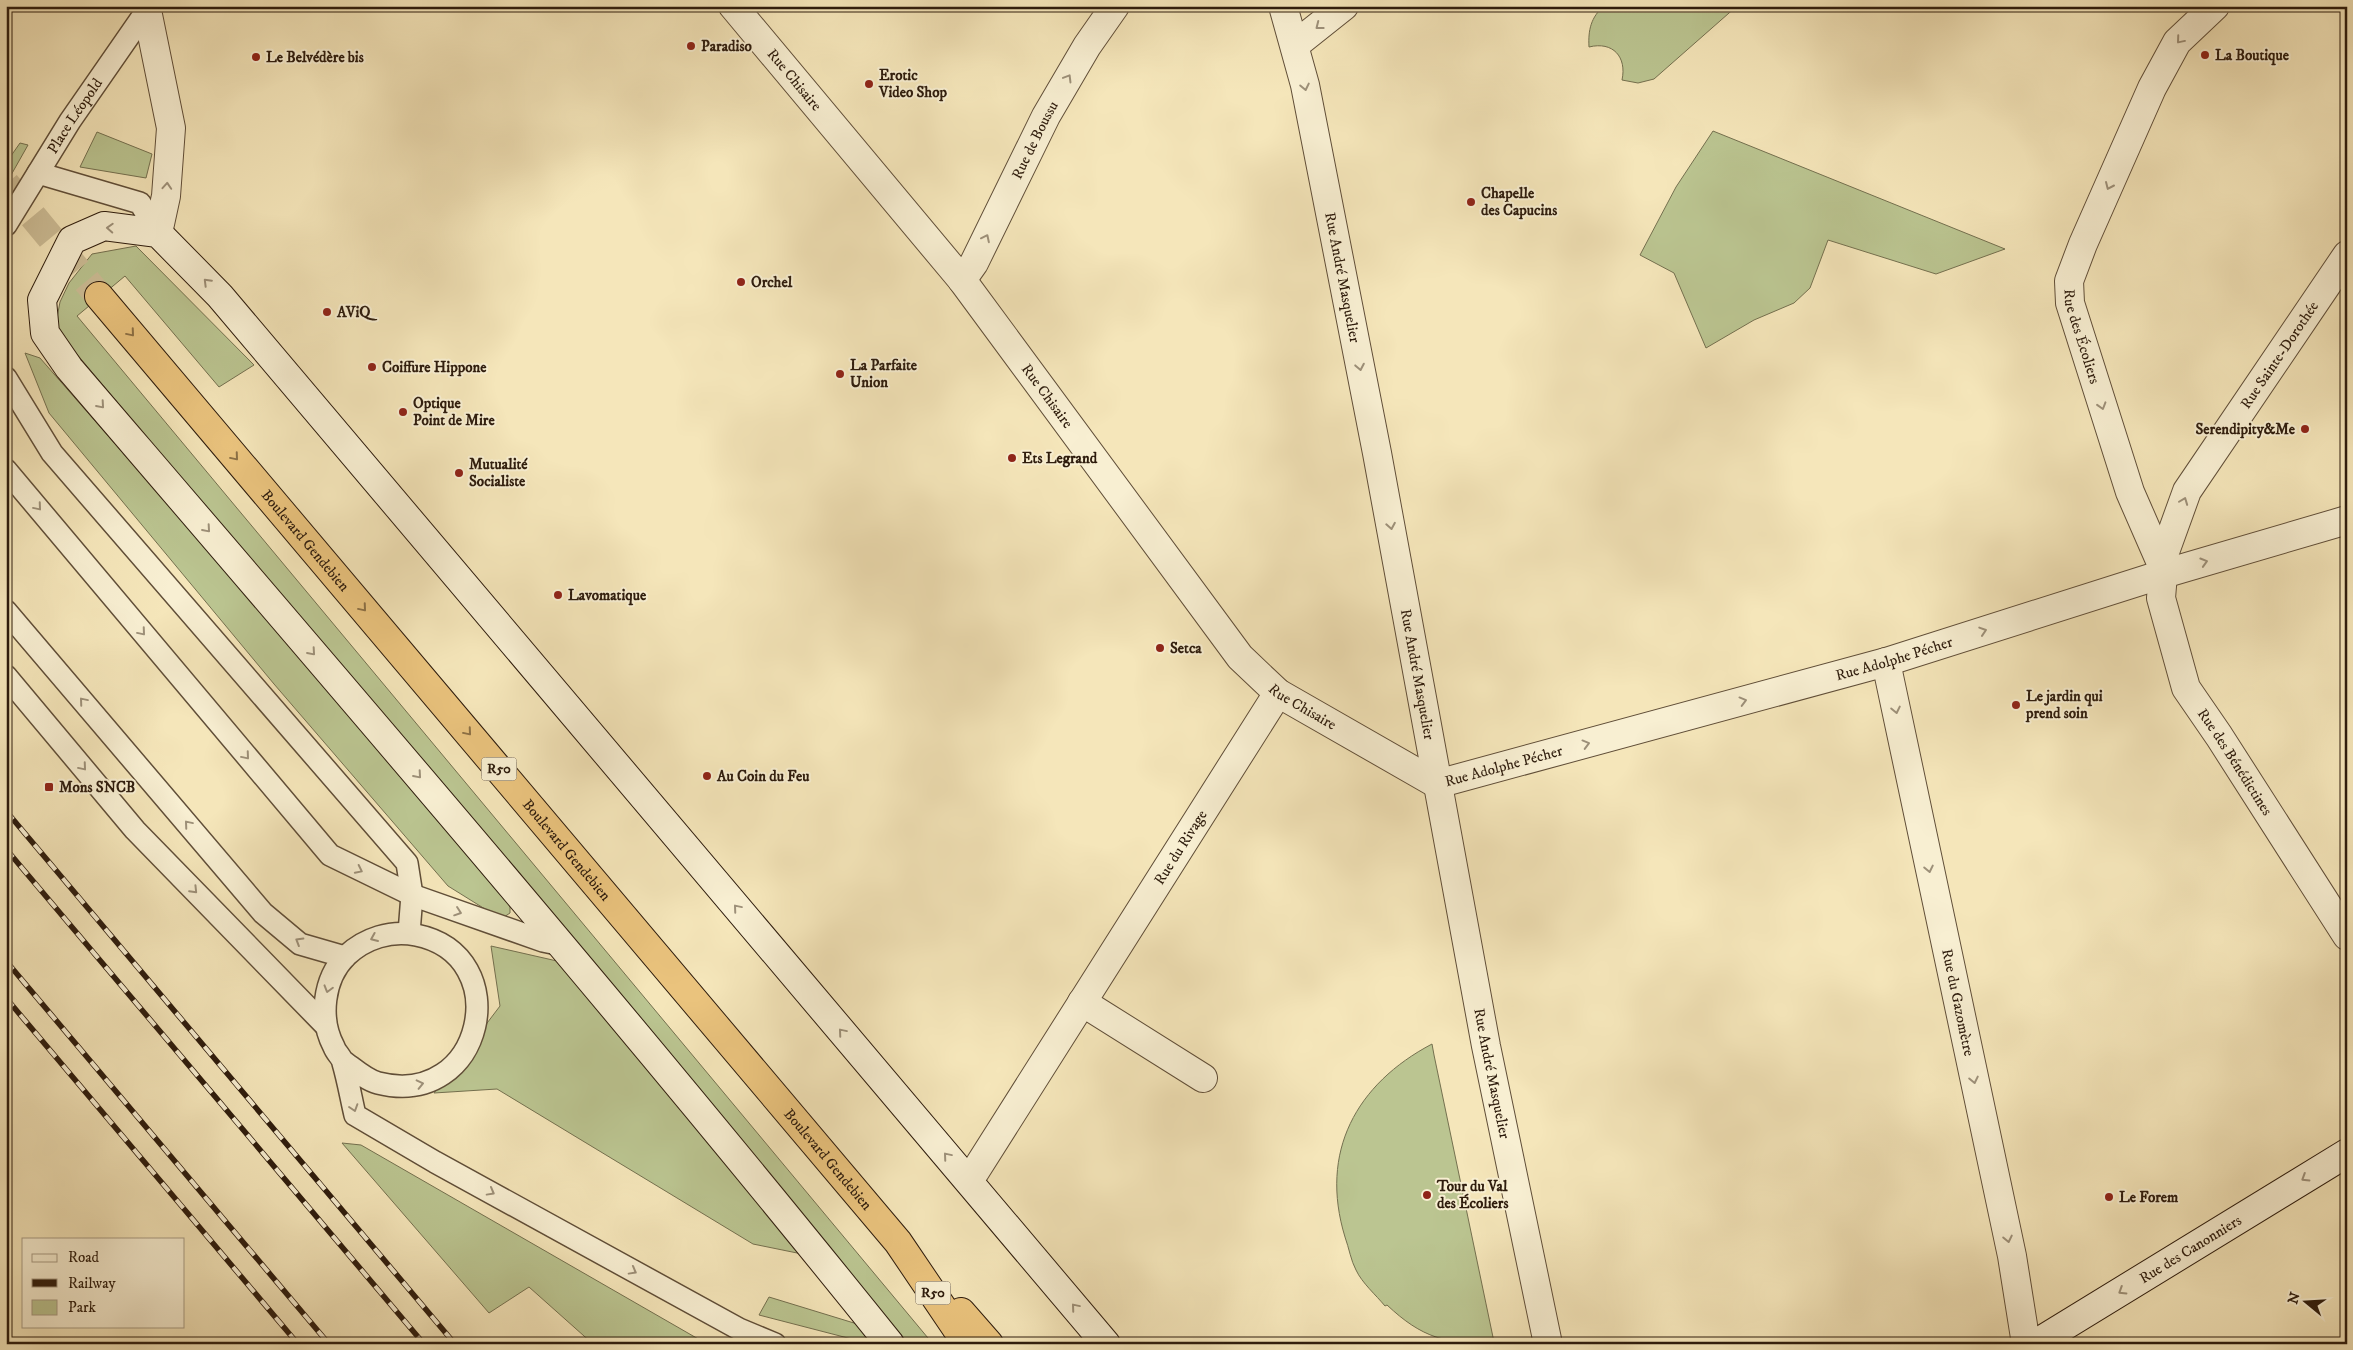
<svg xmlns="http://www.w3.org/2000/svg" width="2353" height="1350" viewBox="0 0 2353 1350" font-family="'IM FELL DW Pica',serif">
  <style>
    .green { fill: #bbc591; stroke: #74704f }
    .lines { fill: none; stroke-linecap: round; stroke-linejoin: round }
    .trunk-tunnel { stroke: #cdbe97; stroke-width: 28; stroke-dasharray: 28 14; stroke-linecap: butt }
    .service-casing { stroke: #604e38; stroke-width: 24 }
    .minor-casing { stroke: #604e38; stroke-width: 30 }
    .tertiary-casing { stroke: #604e38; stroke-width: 30 }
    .secondary-casing { stroke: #2e1c0d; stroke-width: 30 }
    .trunk-casing { stroke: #2e1c0d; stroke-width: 30 }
    .service { stroke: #f8efd2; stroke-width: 21 }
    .minor { stroke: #f8efd2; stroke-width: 28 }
    .tertiary { stroke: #f8efd2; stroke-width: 28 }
    .secondary { stroke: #f8efd2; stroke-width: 28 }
    .trunk { stroke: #eac37d; stroke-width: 28 }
    .rail-casing { stroke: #2e1c0d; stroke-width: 5.5 }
    .rail { stroke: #f8efd2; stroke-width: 4; stroke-dasharray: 11; stroke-linecap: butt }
    .oneway { stroke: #9d9079 }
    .oneway2 { stroke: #8c7045 }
    .poi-dot { fill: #8f2418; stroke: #f8efd2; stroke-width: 2 }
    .labels { text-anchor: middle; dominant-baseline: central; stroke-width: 4; stroke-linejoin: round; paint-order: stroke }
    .shield { fill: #f8efd2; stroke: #6b5b48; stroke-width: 1 }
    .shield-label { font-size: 14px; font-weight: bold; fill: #2e1c0d }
    .poi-label { font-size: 15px; font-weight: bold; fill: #2e1c0d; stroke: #f8efd2; text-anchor: start }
    .street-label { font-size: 15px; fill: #2e1c0d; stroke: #f8efd2 }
  </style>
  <rect width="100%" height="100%" fill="#f5e6ba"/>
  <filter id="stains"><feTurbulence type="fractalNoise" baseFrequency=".004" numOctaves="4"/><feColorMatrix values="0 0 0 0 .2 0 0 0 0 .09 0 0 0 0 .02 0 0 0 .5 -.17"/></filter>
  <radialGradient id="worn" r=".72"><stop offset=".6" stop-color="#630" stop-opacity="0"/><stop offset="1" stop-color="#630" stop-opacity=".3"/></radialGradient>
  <path class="green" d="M 1604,6 L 1737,6 L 1654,79 L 1638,83 L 1622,80 C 1627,57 1613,41 1589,47 C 1588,30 1591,17 1604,6 Z
    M 1713,131 L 2005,249 L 1936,274 L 1828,240 L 1810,288 L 1794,303 L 1754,320 L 1706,348 L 1674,273 L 1640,255 L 1676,187 Z
    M 97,132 L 152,154 L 146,178 L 80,167 Z
    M 20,143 L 28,145 L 6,184 L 6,163 Z
    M 136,246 L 254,365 L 219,387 L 125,276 L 77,316 L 933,1344 L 907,1344 L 55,328 L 60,302 L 69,283 L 92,254 Z
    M 25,353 L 40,358 L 510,896 L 510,913 L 501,919 L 448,886 L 274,684 L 49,413 Z
    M 491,946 L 557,961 L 802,1254 L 753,1244 L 497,1089 L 434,1093 L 500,1006 Z
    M 1432,1044 L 1434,1055 L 1494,1342 C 1447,1345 1422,1338 1387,1305 L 1385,1306 C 1376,1295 1362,1283 1356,1270 C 1351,1261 1349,1248 1345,1237 C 1319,1152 1356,1084 1432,1044 Z
    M 342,1143 L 361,1145 L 707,1344 L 593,1344 L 529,1287 L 489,1313 Z
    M 769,1297 L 867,1327 L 883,1344 L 871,1344 L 759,1315 Z"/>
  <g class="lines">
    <path class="trunk-tunnel" d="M 6,184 L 99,296"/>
    <defs>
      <g id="service">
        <path d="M 38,173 L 140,203 L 158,233"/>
        <path id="s1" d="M 6,225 L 70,121 L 147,10 L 141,6"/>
        <path d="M 6,378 L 52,453 L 407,863 L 412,895 L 409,933"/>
        <path d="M 6,470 L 330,855 L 412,895 L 543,941 L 562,945"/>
        <path d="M 6,611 L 263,913 L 300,944 L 345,957"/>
        <path d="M 6,676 L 135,830 L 326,1026"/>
        <path d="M 343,1061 C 353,1068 366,1080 378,1083 C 484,1110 517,955 416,935 C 391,930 365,938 346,956 C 323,979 319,1019 334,1047 C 336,1053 342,1057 343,1063 C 348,1080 351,1098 355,1115 L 435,1162 L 739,1329 L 775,1344"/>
      </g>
      <g id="minor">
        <path id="s2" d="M 733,6 L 962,280 L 1240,657 L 1278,693 L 1437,784"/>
        <path id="s3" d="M 1283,6 L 1305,85 L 1377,453 L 1486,1046 L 1548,1344"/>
        <path id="s4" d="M 2215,6 L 2177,42 L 2152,88 L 2083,244 L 2069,281 L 2070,303 L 2130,492 L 2161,563 L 2163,574 L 2161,598 L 2186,688 L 2219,736 L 2347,936"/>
        <path d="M 1295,45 L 1344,6"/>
        <path id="s5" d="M 962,280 L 974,263 L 1046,116 L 1087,46 L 1115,6"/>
        <path id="s6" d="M 2161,563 L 2187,491 L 2347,255"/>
        <path id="s7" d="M 1886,662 L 2012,1256 L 2026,1344"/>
        <path id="s8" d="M 1437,784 L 1886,662 L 2163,574 L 2347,520"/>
        <path d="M 1082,1002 L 1203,1078"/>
        <path id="s9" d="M 969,1181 L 1278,693"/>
      </g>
      <path id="tertiary" d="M 149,6 L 147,10 L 171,128 L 166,196 L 158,233"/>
      <g id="secondary">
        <path d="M 890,1344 C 624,1013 346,691 69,368 L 45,333 L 42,300 L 72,240 L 104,226 L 158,233 L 220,296 L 1106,1344"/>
        <path id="s10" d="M 2035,1344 L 2347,1153"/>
      </g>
      <g id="trunk">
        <path id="s11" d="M 99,296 L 898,1242 L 967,1344"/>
        <path d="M 961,1312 L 989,1344"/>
      </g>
    </defs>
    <use href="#service" class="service-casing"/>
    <use href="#minor" class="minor-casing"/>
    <use href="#tertiary" class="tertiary-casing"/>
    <use href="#secondary" class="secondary-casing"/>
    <use href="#trunk" class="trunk-casing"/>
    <use href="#service" class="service"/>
    <use href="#minor" class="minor"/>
    <use href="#tertiary" class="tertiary"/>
    <use href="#secondary" class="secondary"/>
    <use href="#trunk" class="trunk"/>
    <defs>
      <path id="rail" d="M 6,811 L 455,1344
        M 6,849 L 424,1344
        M 6,961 L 329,1344
        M 6,998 L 298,1344"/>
    </defs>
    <use href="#rail" class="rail-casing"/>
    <use href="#rail" class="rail"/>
  </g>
  <defs><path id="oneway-chevron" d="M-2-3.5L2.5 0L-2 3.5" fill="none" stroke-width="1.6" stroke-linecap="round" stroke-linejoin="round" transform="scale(1.25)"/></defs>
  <g class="oneway">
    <use href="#oneway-chevron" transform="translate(1319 26) rotate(142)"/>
    <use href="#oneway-chevron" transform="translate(2180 40) rotate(130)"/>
    <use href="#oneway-chevron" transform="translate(1068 78) rotate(-59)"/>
    <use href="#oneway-chevron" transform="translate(1305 87) rotate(78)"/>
    <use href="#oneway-chevron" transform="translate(167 186) rotate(-86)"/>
    <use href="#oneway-chevron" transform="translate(2109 186) rotate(114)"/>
    <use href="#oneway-chevron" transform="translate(110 228) rotate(-177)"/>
    <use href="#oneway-chevron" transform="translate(986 238) rotate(-64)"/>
    <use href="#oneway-chevron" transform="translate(207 282) rotate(-135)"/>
    <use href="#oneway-chevron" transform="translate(1360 367) rotate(79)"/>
    <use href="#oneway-chevron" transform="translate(101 405) rotate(49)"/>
    <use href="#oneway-chevron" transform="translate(2102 406) rotate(73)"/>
    <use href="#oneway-chevron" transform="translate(2184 501) rotate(-69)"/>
    <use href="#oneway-chevron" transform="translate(38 507) rotate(50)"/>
    <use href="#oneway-chevron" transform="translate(1391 526) rotate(80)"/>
    <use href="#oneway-chevron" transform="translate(207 529) rotate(49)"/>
    <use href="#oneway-chevron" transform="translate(2204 562) rotate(-17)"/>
    <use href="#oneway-chevron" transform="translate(1983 631) rotate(-18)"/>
    <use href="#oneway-chevron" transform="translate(142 632) rotate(50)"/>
    <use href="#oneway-chevron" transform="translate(312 652) rotate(49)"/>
    <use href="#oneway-chevron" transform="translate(83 701) rotate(-130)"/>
    <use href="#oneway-chevron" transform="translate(1743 701) rotate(-15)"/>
    <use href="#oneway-chevron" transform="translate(1896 710) rotate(78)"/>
    <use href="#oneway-chevron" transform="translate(1586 744) rotate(-15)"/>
    <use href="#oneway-chevron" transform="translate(246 756) rotate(50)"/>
    <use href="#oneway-chevron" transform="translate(83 767) rotate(50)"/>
    <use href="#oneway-chevron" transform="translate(418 775) rotate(49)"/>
    <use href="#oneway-chevron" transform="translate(188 824) rotate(-130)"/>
    <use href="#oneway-chevron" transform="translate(1929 869) rotate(78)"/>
    <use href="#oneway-chevron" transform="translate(359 870) rotate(26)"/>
    <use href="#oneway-chevron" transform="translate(194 890) rotate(46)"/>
    <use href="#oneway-chevron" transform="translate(737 908) rotate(-130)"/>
    <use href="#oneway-chevron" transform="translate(458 912) rotate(19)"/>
    <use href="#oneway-chevron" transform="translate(374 938) rotate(157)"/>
    <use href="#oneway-chevron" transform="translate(299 941) rotate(-149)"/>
    <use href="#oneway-chevron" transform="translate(328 989) rotate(106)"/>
    <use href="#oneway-chevron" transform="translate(842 1032) rotate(-130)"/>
    <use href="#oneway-chevron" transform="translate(1974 1080) rotate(78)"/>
    <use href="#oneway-chevron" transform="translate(420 1084) rotate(-13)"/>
    <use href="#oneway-chevron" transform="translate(354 1108) rotate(72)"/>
    <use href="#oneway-chevron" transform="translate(947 1156) rotate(-130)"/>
    <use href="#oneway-chevron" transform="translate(2305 1178) rotate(148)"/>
    <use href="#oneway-chevron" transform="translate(491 1192) rotate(29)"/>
    <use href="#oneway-chevron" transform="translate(2008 1239) rotate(78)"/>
    <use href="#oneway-chevron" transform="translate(633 1271) rotate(29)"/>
    <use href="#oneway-chevron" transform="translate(2122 1291) rotate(148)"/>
    <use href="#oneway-chevron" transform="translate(1075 1307) rotate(-130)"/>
  </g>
  <g class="oneway2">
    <use href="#oneway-chevron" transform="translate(131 333) rotate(50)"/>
    <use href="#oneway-chevron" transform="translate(235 457) rotate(50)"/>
    <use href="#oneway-chevron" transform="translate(363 608) rotate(50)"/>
    <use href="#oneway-chevron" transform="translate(468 732) rotate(50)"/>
  </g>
  <g class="poi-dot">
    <circle cx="691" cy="46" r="5"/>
    <circle cx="2205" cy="55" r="5"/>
    <circle cx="256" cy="57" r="5"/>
    <circle cx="869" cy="84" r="5"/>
    <circle cx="1471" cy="202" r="5"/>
    <circle cx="741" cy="282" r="5"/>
    <circle cx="327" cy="312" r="5"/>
    <circle cx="372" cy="367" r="5"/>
    <circle cx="840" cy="374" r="5"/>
    <circle cx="403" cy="412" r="5"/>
    <circle cx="2305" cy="429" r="5"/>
    <circle cx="1012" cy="458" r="5"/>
    <circle cx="459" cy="473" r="5"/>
    <circle cx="558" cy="595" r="5"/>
    <circle cx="1160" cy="648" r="5"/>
    <circle cx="2016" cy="705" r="5"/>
    <circle cx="707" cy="776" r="5"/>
    <rect x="44" y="782" width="10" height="10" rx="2.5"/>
    <circle cx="1427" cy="1195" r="5"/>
    <circle cx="2109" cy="1197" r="5"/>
  </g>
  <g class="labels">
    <g class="shield">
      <rect x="481.5" y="757.5" width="35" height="23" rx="4"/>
      <rect x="915.5" y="1281.5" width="35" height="23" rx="4"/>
    </g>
    <g class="shield-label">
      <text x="499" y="769">R50</text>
      <text x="933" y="1293">R50</text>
    </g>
    <g class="poi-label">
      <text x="701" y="46">Paradiso</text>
      <text x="2215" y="55">La Boutique</text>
      <text x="266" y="57">Le Belvédère bis</text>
      <text x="879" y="75">Erotic<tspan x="879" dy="17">Video Shop</tspan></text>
      <text x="1481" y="193">Chapelle<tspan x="1481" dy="17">des Capucins</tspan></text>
      <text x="751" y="282">Orchel</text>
      <text x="337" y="312">AViQ</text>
      <text x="850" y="365">La Parfaite<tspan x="850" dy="17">Union</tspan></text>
      <text x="382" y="367">Coiffure Hippone</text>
      <text x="413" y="403">Optique<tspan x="413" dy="17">Point de Mire</tspan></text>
      <text x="2295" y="429" text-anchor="end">Serendipity&amp;Me</text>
      <text x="1022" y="458">Ets Legrand</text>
      <text x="469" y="464">Mutualité<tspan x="469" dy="17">Socialiste</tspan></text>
      <text x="568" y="595">Lavomatique</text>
      <text x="1170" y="648">Setca</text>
      <text x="2026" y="696">Le jardin qui<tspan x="2026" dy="17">prend soin</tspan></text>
      <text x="717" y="776">Au Coin du Feu</text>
      <text x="59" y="787">Mons SNCB</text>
      <text x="1437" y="1186">Tour du Val<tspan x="1437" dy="17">des Écoliers</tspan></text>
      <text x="2119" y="1197">Le Forem</text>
    </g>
    <g class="street-label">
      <text stroke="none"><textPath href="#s2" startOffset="96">Rue Chisaire</textPath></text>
      <text stroke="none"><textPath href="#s1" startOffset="129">Place Léopold</textPath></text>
      <text stroke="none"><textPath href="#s5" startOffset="158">Rue de Boussu</textPath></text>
      <text stroke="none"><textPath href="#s3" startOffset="278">Rue André Masquelier</textPath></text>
      <text stroke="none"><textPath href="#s4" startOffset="372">Rue des Écoliers</textPath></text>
      <text stroke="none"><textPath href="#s6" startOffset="241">Rue Sainte-Dorothée</textPath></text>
      <text stroke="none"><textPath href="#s2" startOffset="501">Rue Chisaire</textPath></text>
      <text stroke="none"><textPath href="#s11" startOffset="320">Boulevard Gendebien</textPath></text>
      <text stroke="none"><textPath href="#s8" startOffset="474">Rue Adolphe Pécher</textPath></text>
      <text stroke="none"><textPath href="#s3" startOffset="682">Rue André Masquelier</textPath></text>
      <text stroke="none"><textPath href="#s2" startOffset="906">Rue Chisaire</textPath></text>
      <text stroke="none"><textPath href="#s4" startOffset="830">Rue des Bénédictines</textPath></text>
      <text stroke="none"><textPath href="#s8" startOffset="69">Rue Adolphe Pécher</textPath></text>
      <text stroke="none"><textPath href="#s9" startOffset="395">Rue du Rivage</textPath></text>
      <text stroke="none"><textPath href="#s11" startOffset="725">Boulevard Gendebien</textPath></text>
      <text stroke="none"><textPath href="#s7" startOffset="348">Rue du Gazomètre</textPath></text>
      <text stroke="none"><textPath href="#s3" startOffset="1088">Rue André Masquelier</textPath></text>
      <text stroke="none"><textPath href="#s11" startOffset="1130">Boulevard Gendebien</textPath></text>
      <text stroke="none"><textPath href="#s10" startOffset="182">Rue des Canonniers</textPath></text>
    </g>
  </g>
  <rect width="2353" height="1350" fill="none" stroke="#f5e6ba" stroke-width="25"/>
  <rect x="8" y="8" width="2338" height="1335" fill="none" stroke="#2e1c0d" stroke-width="2.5"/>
  <rect x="12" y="12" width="2328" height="1325" fill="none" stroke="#2e1c0d"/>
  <rect x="22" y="1238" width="162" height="90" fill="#f8efd2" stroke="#a79b83"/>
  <rect x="32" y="1254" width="25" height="8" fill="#f8efd2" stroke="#a79b83"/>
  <text x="68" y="1262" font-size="15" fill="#2e1c0d">Road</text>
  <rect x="32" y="1279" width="25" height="8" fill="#2e1c0d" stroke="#a79b83"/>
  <text x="68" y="1288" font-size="15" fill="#2e1c0d">Railway</text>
  <rect x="32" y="1300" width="25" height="15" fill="#bbc591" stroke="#a79b83"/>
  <text x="68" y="1312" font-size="15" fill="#2e1c0d">Park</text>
  <g transform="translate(2306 1302) rotate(288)" stroke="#f8efd2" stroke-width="4" paint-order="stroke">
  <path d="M0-4L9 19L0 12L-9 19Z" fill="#2e1c0d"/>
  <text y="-8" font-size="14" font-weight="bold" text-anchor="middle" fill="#2e1c0d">N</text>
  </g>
  <rect width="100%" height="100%" filter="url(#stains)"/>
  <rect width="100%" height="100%" fill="url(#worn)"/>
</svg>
